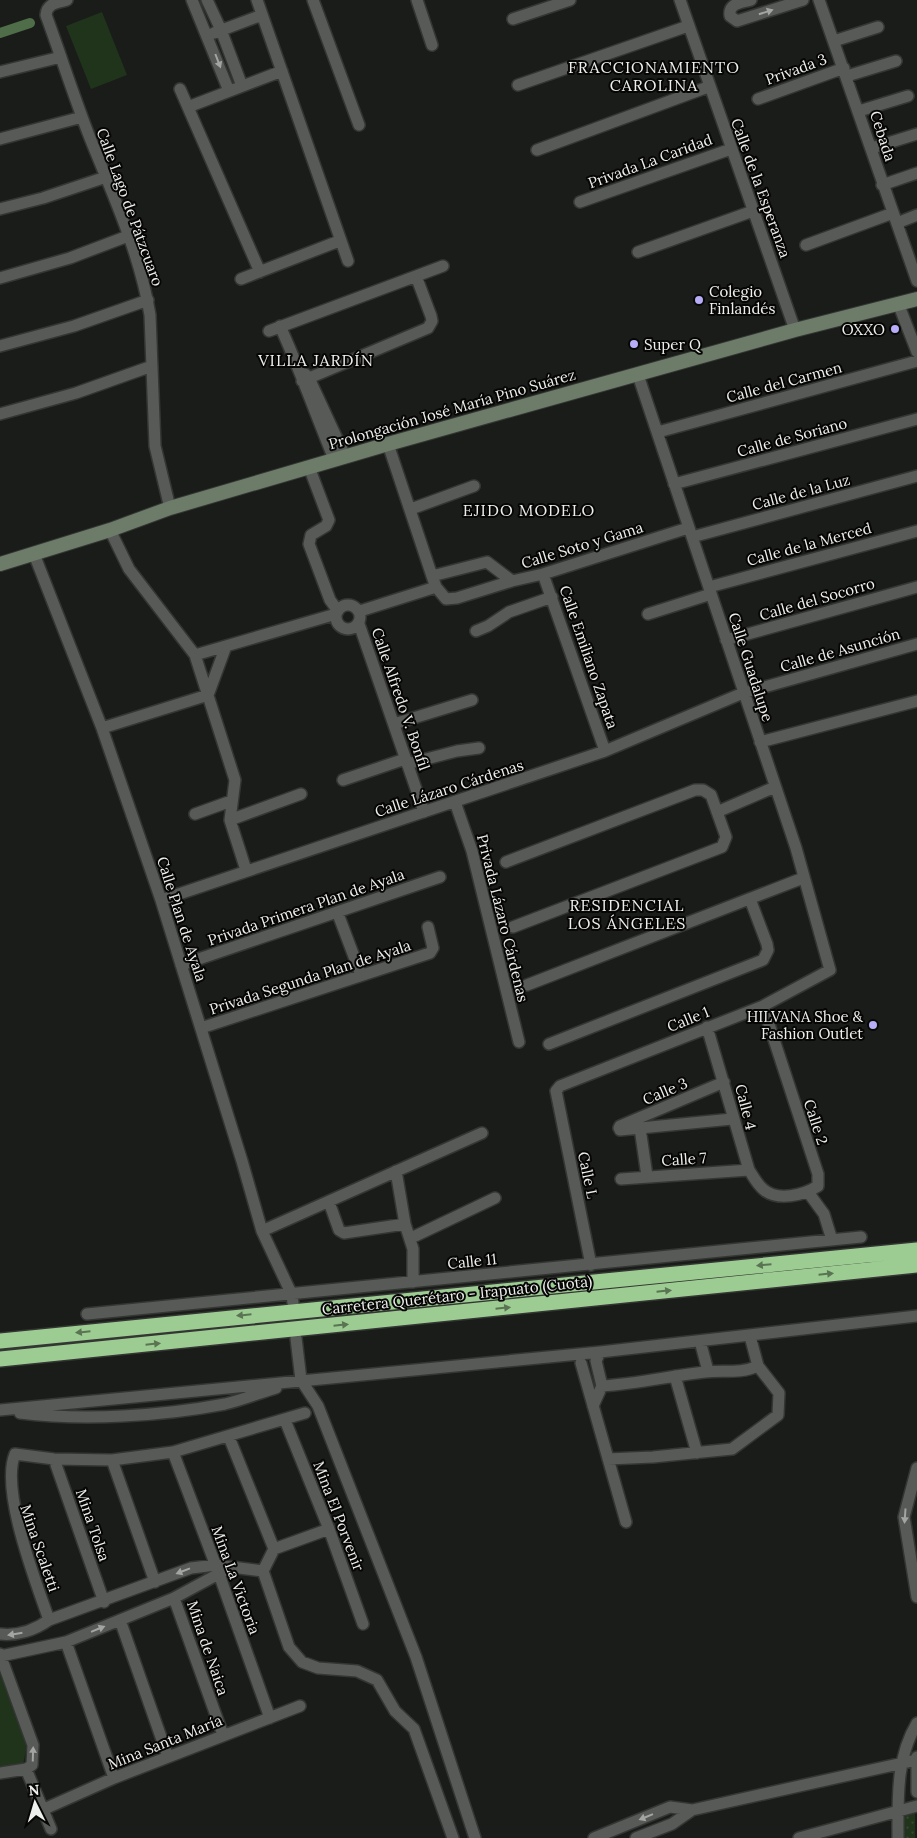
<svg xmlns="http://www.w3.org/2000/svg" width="917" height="1838" viewBox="0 0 917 1838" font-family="Lora,serif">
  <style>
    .park { fill: #20331b }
    .garden { fill: url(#garden-dots) }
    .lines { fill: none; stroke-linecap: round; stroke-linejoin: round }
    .canal { stroke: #4f6d48; stroke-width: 10 }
    .minor-casing { stroke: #343634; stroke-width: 14 }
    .secondary-casing { stroke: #343634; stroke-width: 16 }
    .motorway-casing { stroke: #343634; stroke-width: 18 }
    .minor { stroke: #575a56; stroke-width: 11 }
    .secondary { stroke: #6c7c68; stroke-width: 14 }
    .motorway { stroke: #9dcc92; stroke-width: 15 }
    .oneway { fill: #a2a5a2 }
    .oneway2 { fill: #597353 }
    .poi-dot { fill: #b6acf8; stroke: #060605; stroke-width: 2 }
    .labels { text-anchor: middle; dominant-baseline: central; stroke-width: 4; stroke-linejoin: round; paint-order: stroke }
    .street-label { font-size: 15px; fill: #eef0ee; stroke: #060605 }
    .poi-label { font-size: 15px; fill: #eef0ee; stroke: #060605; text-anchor: start }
    .neighbourhood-label { font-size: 16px; letter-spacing: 1px; fill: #eef0ee; stroke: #060605 }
  </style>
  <defs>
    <pattern id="garden-dots" width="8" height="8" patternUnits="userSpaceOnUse" patternTransform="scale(1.25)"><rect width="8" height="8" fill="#20331b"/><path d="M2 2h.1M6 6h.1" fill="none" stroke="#364731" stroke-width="1.8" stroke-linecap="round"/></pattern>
  </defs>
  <rect width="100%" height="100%" fill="#1a1c19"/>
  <path class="park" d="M 102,12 L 127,75 L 91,89 L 66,26 Z
    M 0,1674 L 27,1745 L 23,1765 L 0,1769 Z"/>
  <path class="garden" d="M 915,1810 L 915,1838 L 901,1838 L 901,1814 Z"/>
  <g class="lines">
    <path class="canal" d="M 0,33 L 30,23"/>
    <defs>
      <path id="minor" d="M 67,0 C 57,3 47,3 46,15 C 61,56 74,97 90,138 C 113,195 140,254 150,315 L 155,446 L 170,508
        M 192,0 L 229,91
        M 207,0 L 221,30 L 242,86
        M 257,0 L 348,261
        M 313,0 L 359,125
        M 417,0 L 432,45
        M 680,0 L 795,330
        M 751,0 C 741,3 728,3 730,16 L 737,21 L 803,0
        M 819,0 L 917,281
        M 513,19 L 570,0
        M 214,33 L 262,15
        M 834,41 L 878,27
        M 0,72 L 61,57
        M 847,76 L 896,61
        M 518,85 L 688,26
        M 180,89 L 260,272
        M 758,99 L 844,68
        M 188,107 L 282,71
        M 859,111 L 908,96
        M 0,139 L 82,117
        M 872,148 L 917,134
        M 537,150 L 708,87
        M 882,185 L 917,173
        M 580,202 L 731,149
        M 0,209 L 43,198 L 106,177
        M 897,223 L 917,215
        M 806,245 L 893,213
        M 638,252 L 753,211
        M 0,278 L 70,258 L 128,236
        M 241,279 L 339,241
        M 898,303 L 917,352
        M 280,326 C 300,370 316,415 334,459
        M 269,331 L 443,266
        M 0,346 L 74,326 L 148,300
        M 305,374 L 309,378 L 345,456
        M 302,381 L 428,328 L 432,321 L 431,316 L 416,276
        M 0,414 L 76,393 L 152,366
        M 658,432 L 917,361
        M 388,444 L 432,576 L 436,587 L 446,599 L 457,598 L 512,581
        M 309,467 L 329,520 L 326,526 L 311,535 L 309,544 L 330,600 L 338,611
        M 674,484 L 917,419
        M 411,509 L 474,486
        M 110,530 L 129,569 L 195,655 L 235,780 L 230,820 L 246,870
        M 692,537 L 917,476
        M 34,554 L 102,728 L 161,900 L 242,1161 L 262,1231 L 292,1295 L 293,1303
        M 543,574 L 605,751
        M 432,576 L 487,562 L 512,581 L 543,574 L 688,528
        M 709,587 L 917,531
        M336 617a12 12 0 1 1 24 0a12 12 0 1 1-24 0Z
        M 360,611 L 436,587
        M 648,614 L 711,594
        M 359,624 L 424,812
        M 476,631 L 488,626 L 509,612 L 552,597
        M 726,640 L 917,587
        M 195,655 L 336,614
        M 394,724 L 472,700
        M 102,728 L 208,695 L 226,646
        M 760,742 L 917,701
        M 407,764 L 457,751 L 479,748
        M 343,780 L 405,759
        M 455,802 L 472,851 L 519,1042
        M 717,812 L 775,787
        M 195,814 L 231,801
        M 230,820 L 301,794
        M 506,862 L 695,790 L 703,790 L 711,795 L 726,837 L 722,847 L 513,927
        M 161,900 L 605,751 L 743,693 L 917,644
        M 338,914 L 361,975
        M 181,965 L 440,877
        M 527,985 L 803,878
        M 707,1027 L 749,1170 C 753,1176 757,1184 763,1189 C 777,1202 804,1195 818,1186 L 818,1174 L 763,1006
        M 201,1028 L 430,953 L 433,948 L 428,927
        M 549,1044 L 763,960 L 768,950 L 767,944 L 750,899
        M 619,1128 L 620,1126 L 724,1082
        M 640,1128 L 647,1176
        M 620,1130 L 732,1119
        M 396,1171 L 405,1224
        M 621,1179 L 749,1170
        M 808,1192 L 824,1214 L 832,1240
        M 329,1202 L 339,1230 L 344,1233 L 405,1224 L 413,1249 L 413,1282
        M 262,1231 L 482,1133
        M 411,1238 L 495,1198
        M 591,1265 L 556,1091 L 560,1086 L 763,1006 L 830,970 L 796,848 L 638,375
        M 87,1314 L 861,1237
        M 296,1338 L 301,1380 L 318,1406 L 416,1657 L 475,1838
        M 700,1341 L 708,1371
        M 581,1363 L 626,1522
        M 675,1376 L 697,1453
        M 602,1386 C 637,1384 670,1376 705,1372 C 723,1370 741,1374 758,1366
        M 593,1406 L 602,1386 L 596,1361 L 600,1352
        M 0,1410 L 600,1352 L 917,1316
        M 20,1413 C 84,1421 162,1416 225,1404 C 242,1400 259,1393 276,1388
        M 285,1420 L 329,1529 L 363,1624
        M 229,1437 L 274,1549
        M 173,1452 L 219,1574 L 270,1718
        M 54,1459 L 104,1602
        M 608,1459 L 653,1457 L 732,1449 L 778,1415 L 779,1393 L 758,1366 L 750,1336
        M 112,1460 L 155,1582
        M 917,1468 L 904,1517 L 917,1597
        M 263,1571 L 274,1549 L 329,1529
        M 174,1598 L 223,1735
        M 49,1620 C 36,1582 0,1490 15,1454 L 54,1459 L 112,1460 L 173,1452 L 305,1413
        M 120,1620 L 168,1757
        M 0,1634 C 17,1636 35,1630 49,1620 L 191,1568 L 216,1565 L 263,1571 L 289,1647 L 302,1662 L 318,1668 L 357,1671 L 377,1680 L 395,1711 L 414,1729 L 453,1838
        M 66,1642 L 114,1778
        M 0,1654 L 33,1745 L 32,1765 L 26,1769 L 51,1829
        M 1,1656 L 66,1642 L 174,1598 L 224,1571
        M 917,1757 L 917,1792
        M 0,1773 L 26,1769
        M 42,1810 L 114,1778 L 300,1706
        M 594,1838 L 670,1807 L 692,1810
        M 636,1838 L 672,1824 L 692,1810 L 916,1760
        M 799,1838 L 917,1806
        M 898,1838 C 898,1798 896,1758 917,1723"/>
      <path id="secondary" d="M 0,564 L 110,530 L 170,508 L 388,444 L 795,330 L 917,299"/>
      <path id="motorway" d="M 0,1341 L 917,1250
        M 0,1359 L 917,1265"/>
    </defs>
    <use href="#minor" class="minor-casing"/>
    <use href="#secondary" class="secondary-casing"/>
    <use href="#motorway" class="motorway-casing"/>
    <use href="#minor" class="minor"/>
    <use href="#secondary" class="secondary"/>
    <use href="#motorway" class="motorway"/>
  </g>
  <defs><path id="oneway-solid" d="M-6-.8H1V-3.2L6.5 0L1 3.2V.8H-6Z" transform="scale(1.25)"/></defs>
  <g class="oneway">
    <use href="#oneway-solid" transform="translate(766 12) rotate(-18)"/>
    <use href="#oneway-solid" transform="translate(218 61) rotate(69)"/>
    <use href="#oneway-solid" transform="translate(905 1516) rotate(94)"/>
    <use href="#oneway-solid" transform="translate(183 1571) rotate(159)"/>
    <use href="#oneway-solid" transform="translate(98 1629) rotate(-22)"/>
    <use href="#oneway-solid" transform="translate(15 1634) rotate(171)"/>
    <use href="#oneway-solid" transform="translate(33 1754) rotate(-88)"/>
    <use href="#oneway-solid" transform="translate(646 1817) rotate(158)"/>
  </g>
  <g class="oneway2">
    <use href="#oneway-solid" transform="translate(764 1265) rotate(175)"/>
    <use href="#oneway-solid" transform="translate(826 1274) rotate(-6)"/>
    <use href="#oneway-solid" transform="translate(664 1291) rotate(-6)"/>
    <use href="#oneway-solid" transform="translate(503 1308) rotate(-6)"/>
    <use href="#oneway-solid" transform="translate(244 1315) rotate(174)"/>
    <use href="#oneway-solid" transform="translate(341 1325) rotate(-6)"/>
    <use href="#oneway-solid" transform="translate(83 1332) rotate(174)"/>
    <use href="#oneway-solid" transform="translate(153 1344) rotate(-6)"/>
  </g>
  <g class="poi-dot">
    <circle cx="699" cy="300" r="5"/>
    <circle cx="895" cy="329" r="5"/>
    <circle cx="634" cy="344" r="5"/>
    <circle cx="873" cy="1025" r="5"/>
  </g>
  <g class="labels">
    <g class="street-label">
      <text transform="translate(796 69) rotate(-20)">Privada 3</text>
      <text transform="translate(883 136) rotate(72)">Cebada</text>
      <text transform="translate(650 161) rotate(-20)">Privada La Caridad</text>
      <text transform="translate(761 188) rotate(70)">Calle de la Esperanza</text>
      <text transform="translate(130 207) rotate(70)">Calle Lago de Pátzcuaro</text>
      <text transform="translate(784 382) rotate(-15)">Calle del Carmen</text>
      <text transform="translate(452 409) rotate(-16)">Prolongación José María Pino Suárez</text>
      <text transform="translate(792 437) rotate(-15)">Calle de Soriano</text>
      <text transform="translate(801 492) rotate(-15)">Calle de la Luz</text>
      <text transform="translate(809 544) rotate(-15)">Calle de la Merced</text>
      <text transform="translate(582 545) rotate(-17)">Calle Soto y Gama</text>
      <text transform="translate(817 599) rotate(-16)">Calle del Socorro</text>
      <text transform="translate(840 650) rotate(-16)">Calle de Asunción</text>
      <text transform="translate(589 657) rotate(71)">Calle Emiliano Zapata</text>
      <text transform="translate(751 667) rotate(72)">Calle Guadalupe</text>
      <text transform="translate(401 699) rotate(71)">Calle Alfredo V. Bonfil</text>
      <text transform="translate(449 788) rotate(-18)">Calle Lázaro Cárdenas</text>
      <text transform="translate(306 907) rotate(-19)">Privada Primera Plan de Ayala</text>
      <text transform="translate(503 918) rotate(76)">Privada Lázaro Cárdenas</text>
      <text transform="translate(182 919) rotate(72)">Calle Plan de Ayala</text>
      <text transform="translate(310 977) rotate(-18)">Privada Segunda Plan de Ayala</text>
      <text transform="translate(688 1019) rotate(-22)">Calle 1</text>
      <text transform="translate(665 1091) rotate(-23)">Calle 3</text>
      <text transform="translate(746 1107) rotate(76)">Calle 4</text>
      <text transform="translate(816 1122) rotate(72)">Calle 2</text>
      <text transform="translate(684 1159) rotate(-4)">Calle 7</text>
      <text transform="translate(588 1175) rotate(78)">Calle L</text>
      <text transform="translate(472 1261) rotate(-6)">Calle 11</text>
      <text transform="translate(457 1295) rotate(-6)">Carretera Querétaro - Irapuato (Cuota)</text>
      <text transform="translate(339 1516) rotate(69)">Mina El Porvenir</text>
      <text transform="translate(93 1525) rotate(71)">Mina Tolsa</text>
      <text transform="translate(40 1548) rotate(71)">Mina Scaletti</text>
      <text transform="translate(236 1580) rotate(70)">Mina La Victoria</text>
      <text transform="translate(208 1648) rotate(71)">Mina de Naica</text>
      <text transform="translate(165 1742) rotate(-22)">Mina Santa María</text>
    </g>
    <g class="poi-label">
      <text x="709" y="291">Colegio<tspan x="709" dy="17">Finlandés</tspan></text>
      <text x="885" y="329" text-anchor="end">OXXO</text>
      <text x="644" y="344">Super Q</text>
      <text x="863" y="1016" text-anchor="end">HILVANA Shoe &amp;<tspan x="863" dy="17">Fashion Outlet</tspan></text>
    </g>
    <g class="neighbourhood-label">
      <text x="654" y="67">FRACCIONAMIENTO<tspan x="654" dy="18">CAROLINA</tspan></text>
      <text x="316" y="360">VILLA JARDÍN</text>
      <text x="529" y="510">EJIDO MODELO</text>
      <text x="627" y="905">RESIDENCIAL<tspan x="627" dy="18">LOS ÁNGELES</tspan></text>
    </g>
  </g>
  <g transform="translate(35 1803) rotate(355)" stroke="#060605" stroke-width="4" paint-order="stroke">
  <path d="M0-4L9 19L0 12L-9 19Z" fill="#eef0ee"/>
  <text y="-8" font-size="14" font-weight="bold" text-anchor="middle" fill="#eef0ee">N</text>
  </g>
</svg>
